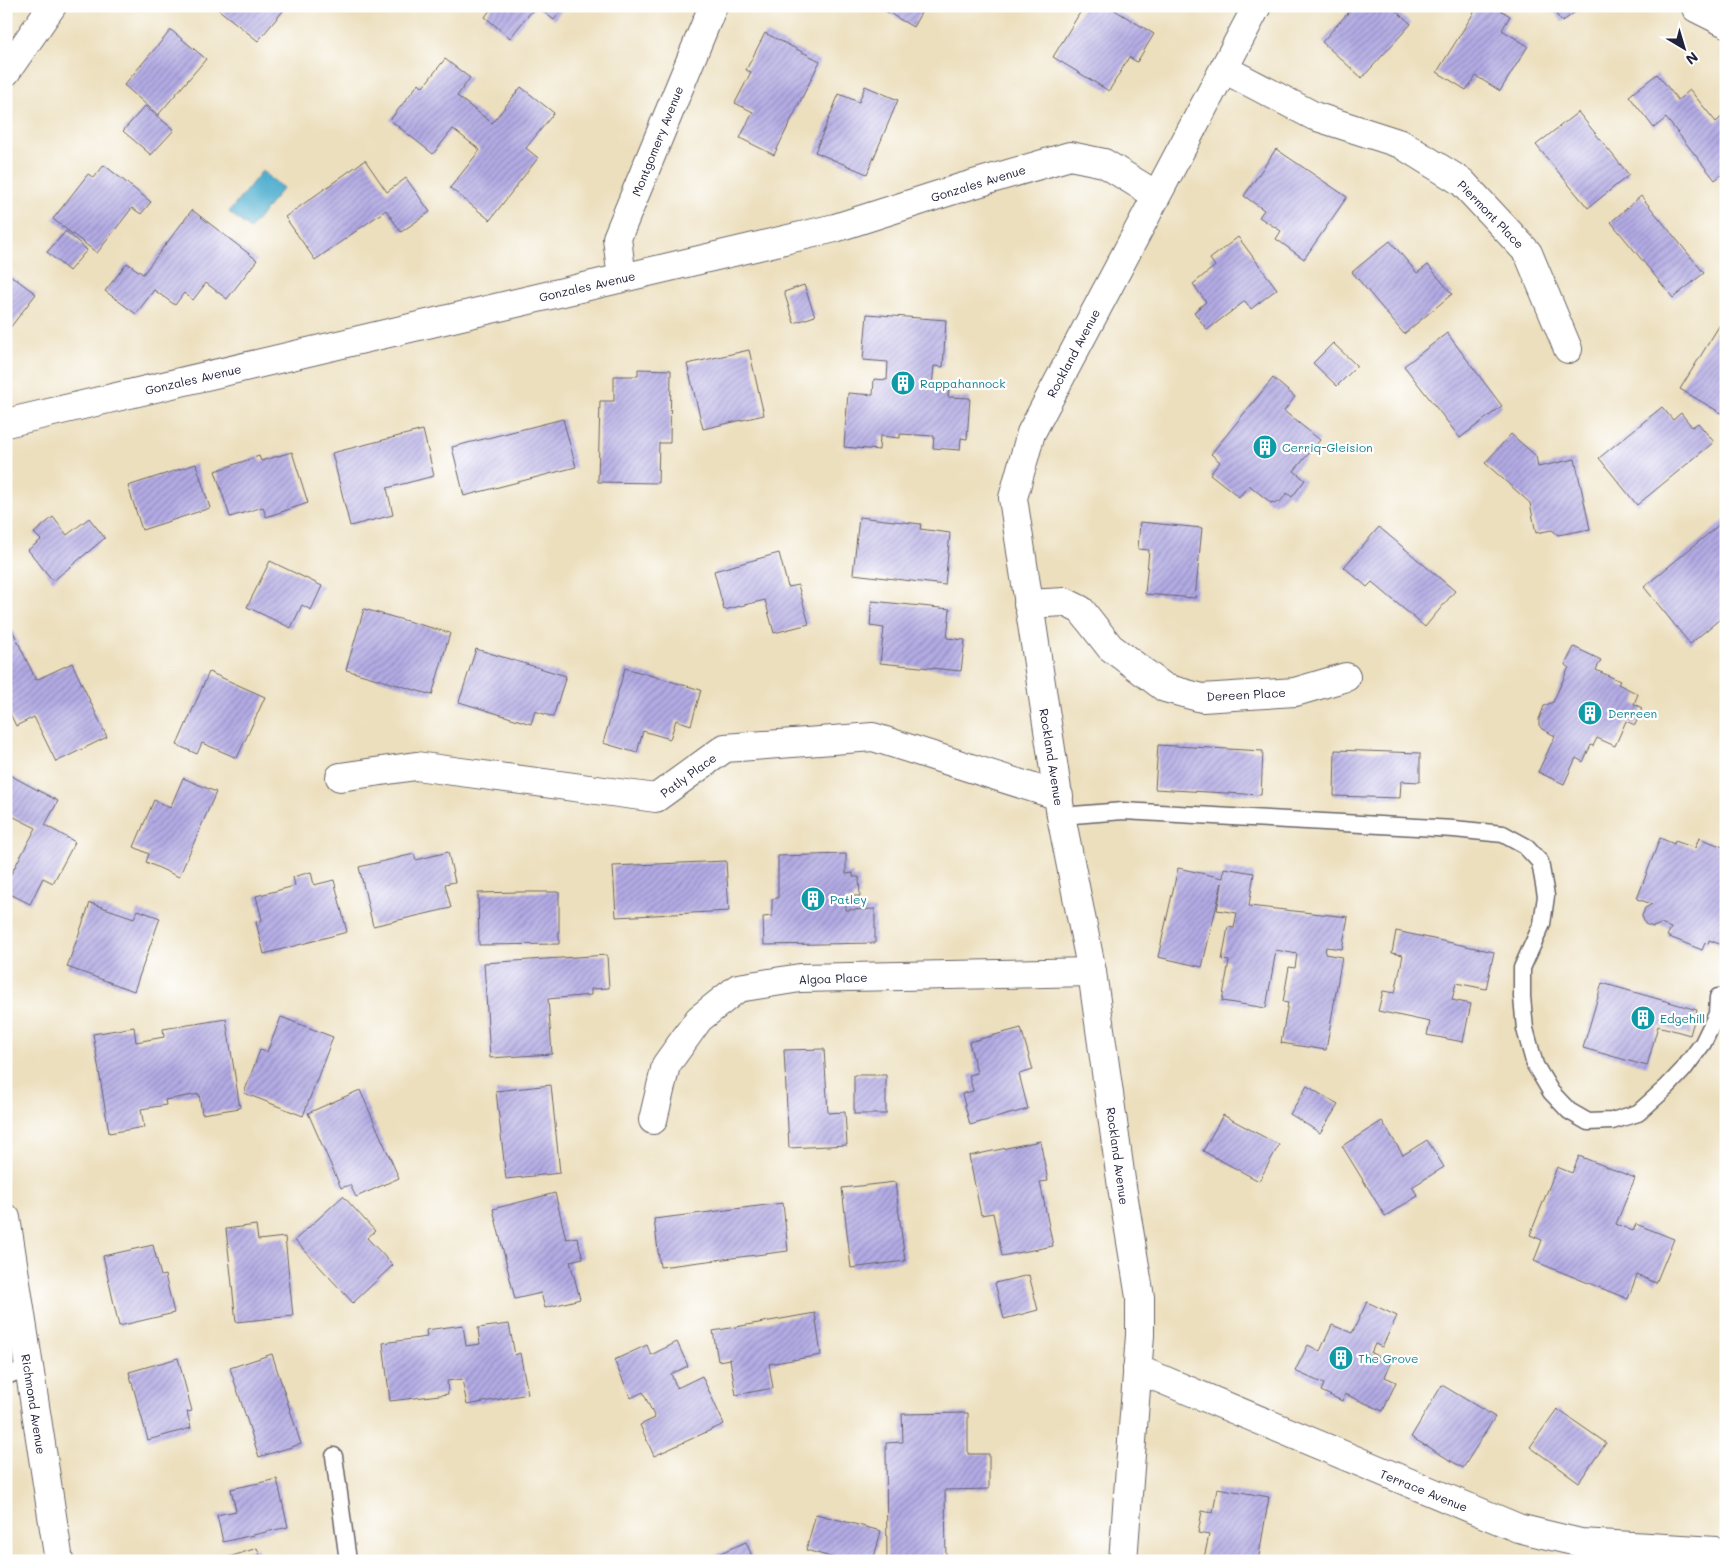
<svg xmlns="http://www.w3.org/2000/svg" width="1732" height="1567" viewBox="0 0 1732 1567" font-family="Mali,sans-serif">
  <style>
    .water { fill: #50afcf; stroke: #396885 }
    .building { fill: url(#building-hatch) }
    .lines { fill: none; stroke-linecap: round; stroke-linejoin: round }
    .lane-casing { stroke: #696468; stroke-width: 19 }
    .street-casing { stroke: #696468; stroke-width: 30 }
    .secondary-casing { stroke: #696468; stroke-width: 30 }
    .lane { stroke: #fff; stroke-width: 16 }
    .street { stroke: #fff; stroke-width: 28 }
    .secondary { stroke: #fff; stroke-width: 28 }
    .labels { text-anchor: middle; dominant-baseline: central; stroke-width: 4.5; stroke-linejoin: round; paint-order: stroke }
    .street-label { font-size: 12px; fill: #22223b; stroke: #fff }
    .culture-label { font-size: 12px; fill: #0d838f; stroke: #fff; text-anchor: start }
  </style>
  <defs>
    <pattern id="building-hatch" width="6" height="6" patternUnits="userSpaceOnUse" patternTransform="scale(1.25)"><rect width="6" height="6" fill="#b3abe4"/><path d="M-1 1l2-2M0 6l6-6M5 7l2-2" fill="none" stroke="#918bba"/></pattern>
  </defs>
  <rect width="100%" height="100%" fill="#fff"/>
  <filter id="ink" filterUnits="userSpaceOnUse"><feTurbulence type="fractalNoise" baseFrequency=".02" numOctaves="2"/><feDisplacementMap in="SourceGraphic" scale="10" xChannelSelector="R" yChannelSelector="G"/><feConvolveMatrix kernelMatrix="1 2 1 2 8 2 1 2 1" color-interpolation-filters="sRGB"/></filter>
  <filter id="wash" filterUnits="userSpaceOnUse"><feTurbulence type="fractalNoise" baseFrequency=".0096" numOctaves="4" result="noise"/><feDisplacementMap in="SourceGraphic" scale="20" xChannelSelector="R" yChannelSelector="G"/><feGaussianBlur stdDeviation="1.12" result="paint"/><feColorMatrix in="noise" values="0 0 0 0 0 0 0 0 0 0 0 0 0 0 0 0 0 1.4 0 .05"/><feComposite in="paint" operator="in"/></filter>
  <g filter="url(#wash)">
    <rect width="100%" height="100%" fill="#ecdfbd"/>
    <path class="water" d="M 262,171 L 283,188 L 250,229 L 229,212 Z"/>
    <g id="blocks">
      <path class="building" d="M 214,6 L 287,6 L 258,41 Z
        M 493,6 L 536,6 L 510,38 L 485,17 Z
        M 536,6 L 565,6 L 554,20 Z
        M 877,6 L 925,6 L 913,27 Z
        M 1084,6 L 1108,6 L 1154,34 L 1137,62 L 1129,57 L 1109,91 L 1053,57 Z
        M 1354,6 L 1391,6 L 1411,24 L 1362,78 L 1322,42 Z
        M 1478,6 L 1494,6 L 1510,16 L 1502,30 L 1528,46 L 1500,91 L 1476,76 L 1466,90 L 1437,72 Z
        M 1550,6 L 1583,6 L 1562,22 Z
        M 171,30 L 206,59 L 158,115 L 124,85 Z
        M 765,33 L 820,61 L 774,155 L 740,138 L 753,112 L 735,103 L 751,72 L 746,70 Z
        M 445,59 L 470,78 L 457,96 L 492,123 L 521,87 L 554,113 L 526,148 L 538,158 L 490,220 L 450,188 L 480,150 L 453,129 L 433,154 L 390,120 L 419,83 L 423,87 Z
        M 1657,74 L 1678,100 L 1690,90 L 1716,122 L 1726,113 L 1726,171 L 1715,180 L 1666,118 L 1654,128 L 1629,96 Z
        M 865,86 L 898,100 L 867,174 L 815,152 L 839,94 L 859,102 Z
        M 145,106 L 174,130 L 151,155 L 123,131 Z
        M 1578,112 L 1629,175 L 1588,208 L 1536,145 Z
        M 1276,149 L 1347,197 L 1304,259 L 1276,239 L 1281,231 L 1259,217 L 1264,210 L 1244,196 Z
        M 365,160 L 387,192 L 406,178 L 430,212 L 401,232 L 386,210 L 315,260 L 285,217 Z
        M 104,165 L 151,202 L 141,214 L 132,208 L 97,253 L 53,219 L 88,174 L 94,178 Z
        M 1641,196 L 1704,273 L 1673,298 L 1611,222 Z
        M 192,210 L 257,260 L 227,299 L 206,283 L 193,300 L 184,293 L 175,305 L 154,290 L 136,314 L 105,291 L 127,263 L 143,274 Z
        M 66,231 L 87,250 L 69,271 L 47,252 Z
        M 1238,237 L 1277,289 L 1251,309 L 1245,301 L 1207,330 L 1194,312 L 1206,302 L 1193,284 L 1215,266 L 1210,259 Z
        M 1390,241 L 1417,273 L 1428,265 L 1452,294 L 1404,334 L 1352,272 Z
        M 6,272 L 36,294 L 6,333 Z
        M 804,285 L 815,316 L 794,323 L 784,292 Z
        M 867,314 L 946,320 L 943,367 L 934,366 L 932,386 L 949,387 L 948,397 L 970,398 L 967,439 L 961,438 L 960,450 L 933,448 L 934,436 L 900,434 L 900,438 L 880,436 L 879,450 L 844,447 L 848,393 L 873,395 L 874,379 L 887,380 L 888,362 L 863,360 Z
        M 1726,315 L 1726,416 L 1680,389 Z
        M 1447,333 L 1502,406 L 1460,438 L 1404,366 Z
        M 1333,343 L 1357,366 L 1337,386 L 1313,363 Z
        M 749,350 L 764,415 L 703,429 L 687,364 Z
        M 638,369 L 671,370 L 670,443 L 659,443 L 658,483 L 598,482 L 600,401 L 614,401 L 614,376 L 638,376 Z
        M 1273,378 L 1295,397 L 1284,411 L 1320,440 L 1294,471 L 1305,480 L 1292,497 L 1287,493 L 1279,503 L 1277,501 L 1275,504 L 1272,502 L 1271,503 L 1249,485 L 1239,497 L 1210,474 L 1220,462 L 1211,454 Z
        M 1662,407 L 1673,420 L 1681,413 L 1692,427 L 1698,423 L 1714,442 L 1637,505 L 1599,458 Z
        M 563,419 L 576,467 L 464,496 L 452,447 Z
        M 423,430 L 434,476 L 387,488 L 393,515 L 350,526 L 332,453 Z
        M 1511,434 L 1536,456 L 1538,467 L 1575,459 L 1590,529 L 1558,535 L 1552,530 L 1536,533 L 1530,503 L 1485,463 Z
        M 292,452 L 308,503 L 266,517 L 263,507 L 230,517 L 215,471 L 259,456 L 261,461 Z
        M 196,464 L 210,508 L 142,530 L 128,486 Z
        M 53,517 L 67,535 L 89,518 L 105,538 L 53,581 L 28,550 L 41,540 L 34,533 Z
        M 859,517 L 921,524 L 920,529 L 950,533 L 945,585 L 853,574 Z
        M 1726,519 L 1726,614 L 1690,644 L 1644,587 Z
        M 1140,522 L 1202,528 L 1195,598 L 1145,594 L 1149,550 L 1138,549 Z
        M 1379,527 L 1455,591 L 1425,627 L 1372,582 L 1367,587 L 1344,567 Z
        M 779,553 L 788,587 L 798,585 L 809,624 L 774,633 L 765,600 L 724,610 L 714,571 Z
        M 270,561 L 322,586 L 311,610 L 302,605 L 291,628 L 247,607 Z
        M 872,601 L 950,609 L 947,638 L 965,640 L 961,671 L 880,663 L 884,628 L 870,626 Z
        M 364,609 L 450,633 L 432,695 L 346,670 Z
        M 6,617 L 36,680 L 72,663 L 107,737 L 56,762 L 34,717 L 16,726 L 6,705 Z
        M 1574,647 L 1601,660 L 1596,670 L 1620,681 L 1618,684 L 1638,694 L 1634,704 L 1642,708 L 1635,725 L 1626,721 L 1615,746 L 1597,738 L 1593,746 L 1591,745 L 1583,762 L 1576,758 L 1564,784 L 1538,772 L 1555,736 L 1542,729 L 1539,725 L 1539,719 L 1544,706 L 1553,702 L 1569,667 L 1565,665 Z
        M 476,649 L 566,676 L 553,717 L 535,711 L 531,724 L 459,702 Z
        M 625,668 L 701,690 L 691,725 L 676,720 L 670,739 L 643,731 L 637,753 L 603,743 Z
        M 209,672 L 265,697 L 237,758 L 202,743 L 197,754 L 177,745 Z
        M 1158,745 L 1263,751 L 1261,795 L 1155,789 Z
        M 1335,750 L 1420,753 L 1420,782 L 1401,781 L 1400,798 L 1334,796 Z
        M 6,773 L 58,801 L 45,825 L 75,842 L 53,883 L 43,878 L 30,904 L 6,892 L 6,883 L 36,828 L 6,813 Z
        M 183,778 L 216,792 L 179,877 L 146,862 L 149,854 L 134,847 L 154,800 L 170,808 Z
        M 1660,838 L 1674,844 L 1675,841 L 1695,848 L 1699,838 L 1726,848 L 1726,935 L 1722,945 L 1709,940 L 1708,944 L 1705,943 L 1702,950 L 1667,936 L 1671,928 L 1661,924 L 1653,927 L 1645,924 L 1642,916 L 1645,908 L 1652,904 L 1637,899 Z
        M 448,852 L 455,882 L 445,884 L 451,908 L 373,926 L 359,867 L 414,854 L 416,860 Z
        M 846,854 L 846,874 L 853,873 L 853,877 L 859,877 L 860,896 L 853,896 L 853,900 L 846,900 L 846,910 L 875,909 L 875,943 L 764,945 L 763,917 L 772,916 L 772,899 L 778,898 L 778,856 Z
        M 726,861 L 729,911 L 616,917 L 613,866 Z
        M 1178,868 L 1223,878 L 1224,868 L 1254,873 L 1249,906 L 1348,917 L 1342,949 L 1326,947 L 1325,954 L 1342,957 L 1326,1050 L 1281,1043 L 1288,1003 L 1283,1002 L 1289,967 L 1295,968 L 1297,954 L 1276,950 L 1266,1008 L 1222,1001 L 1229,961 L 1222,960 L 1228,927 L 1234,928 L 1237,913 L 1217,910 L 1222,883 L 1202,967 L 1158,957 Z
        M 311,872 L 314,885 L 334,880 L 347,932 L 264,954 L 256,922 L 262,920 L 256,896 L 295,886 L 293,877 Z
        M 519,892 L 559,892 L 559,944 L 479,945 L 478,893 Z
        M 90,903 L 134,918 L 138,910 L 160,918 L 134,991 L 67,967 Z
        M 1396,931 L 1494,952 L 1486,989 L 1456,983 L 1452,1000 L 1471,1004 L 1463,1042 L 1427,1035 L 1430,1022 L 1378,1011 L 1383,991 L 1395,993 L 1403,955 L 1392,953 Z
        M 607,955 L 609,988 L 591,989 L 591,995 L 548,999 L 552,1054 L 490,1058 L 484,963 Z
        M 1602,983 L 1697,1010 L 1690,1035 L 1658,1026 L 1647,1066 L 1583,1048 Z
        M 281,1017 L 333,1037 L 303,1116 L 244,1093 L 260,1050 L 267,1052 Z
        M 226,1019 L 240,1108 L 202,1114 L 199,1094 L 165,1100 L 166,1105 L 141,1109 L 144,1127 L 109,1133 L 93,1034 L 134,1027 L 136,1042 L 164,1037 L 163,1029 Z
        M 1021,1028 L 1033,1070 L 1019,1074 L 1028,1109 L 970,1125 L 962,1094 L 973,1091 L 969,1075 L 977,1073 L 969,1042 Z
        M 824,1049 L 828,1113 L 845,1112 L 847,1145 L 789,1148 L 784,1050 Z
        M 854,1075 L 886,1075 L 886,1114 L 854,1114 Z
        M 551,1085 L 560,1173 L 506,1179 L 496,1091 Z
        M 1307,1086 L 1338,1105 L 1320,1133 L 1290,1114 Z
        M 360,1090 L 399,1178 L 356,1197 L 350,1185 L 341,1188 L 308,1113 Z
        M 1223,1115 L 1279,1145 L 1259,1181 L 1203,1151 Z
        M 1382,1121 L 1403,1155 L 1427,1140 L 1444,1167 L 1412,1187 L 1418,1196 L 1385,1216 L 1342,1146 Z
        M 1040,1141 L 1048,1181 L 1040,1182 L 1053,1246 L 1002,1256 L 993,1213 L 981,1215 L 969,1156 Z
        M 1579,1156 L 1635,1178 L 1616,1224 L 1633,1231 L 1636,1224 L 1674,1239 L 1656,1283 L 1637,1275 L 1628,1299 L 1534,1261 L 1542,1240 L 1530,1235 L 1557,1167 L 1572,1173 Z
        M 895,1182 L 905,1261 L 851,1268 L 842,1188 Z
        M 555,1193 L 566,1239 L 577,1237 L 583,1258 L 570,1261 L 580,1299 L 545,1308 L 541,1293 L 515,1299 L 493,1209 Z
        M 343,1196 L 375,1231 L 367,1238 L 393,1265 L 353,1303 L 295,1240 Z
        M 783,1203 L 788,1251 L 660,1267 L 654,1219 Z
        M 256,1225 L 258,1240 L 285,1237 L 293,1316 L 236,1322 L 226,1229 Z
        M 153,1245 L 161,1276 L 165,1275 L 174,1313 L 119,1326 L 103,1256 Z
        M 1029,1275 L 1038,1310 L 1004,1319 L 995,1283 Z
        M 1367,1302 L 1397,1316 L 1382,1347 L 1375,1344 L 1371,1353 L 1391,1362 L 1385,1377 L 1396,1382 L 1383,1411 L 1345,1394 L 1342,1401 L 1321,1391 L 1324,1384 L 1295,1371 L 1308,1345 L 1320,1351 L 1332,1325 L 1352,1333 Z
        M 815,1313 L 821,1355 L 769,1364 L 773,1388 L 736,1395 L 730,1359 L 718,1361 L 713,1331 Z
        M 509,1324 L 515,1355 L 520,1353 L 528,1394 L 467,1405 L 462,1379 L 447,1381 L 448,1394 L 390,1401 L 383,1343 L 427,1337 L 426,1330 L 463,1325 L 466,1346 L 480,1344 L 478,1328 Z
        M 677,1342 L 688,1366 L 671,1374 L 677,1388 L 702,1376 L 724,1424 L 654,1456 L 640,1425 L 655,1418 L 643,1392 L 631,1398 L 614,1360 L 647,1345 L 651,1355 Z
        M 272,1354 L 301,1444 L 259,1457 L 230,1368 Z
        M 178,1358 L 192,1411 L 187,1412 L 191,1428 L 148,1440 L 129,1372 Z
        M 1442,1385 L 1495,1417 L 1463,1468 L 1411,1437 Z
        M 1557,1409 L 1606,1443 L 1579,1482 L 1530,1447 Z
        M 968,1413 L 968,1454 L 989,1454 L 989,1489 L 945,1490 L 946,1561 L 887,1561 L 886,1443 L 903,1442 L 902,1414 Z
        M 277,1479 L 288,1527 L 223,1542 L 217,1515 L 236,1511 L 231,1489 Z
        M 1217,1488 L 1269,1497 L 1258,1561 L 1222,1561 L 1204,1558 L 1209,1535 L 1198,1533 L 1202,1511 L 1213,1513 Z
        M 816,1514 L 881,1531 L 873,1561 L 845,1561 L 806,1550 Z
        M 746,1542 L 754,1561 L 701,1561 Z
        M 257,1548 L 262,1561 L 220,1561 L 220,1560 Z
        M 641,1557 L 641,1561 L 623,1561 L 623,1560 Z"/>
    </g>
  </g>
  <g filter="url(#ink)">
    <use href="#blocks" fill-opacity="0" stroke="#696468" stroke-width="1"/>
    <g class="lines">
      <defs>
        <path id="lane" d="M 1061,816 L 1123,811 L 1454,829 L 1503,834 L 1525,846 L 1540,862 L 1546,896 L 1542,924 L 1522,968 L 1522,997 L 1525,1029 L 1535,1065 L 1551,1092 L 1569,1111 L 1588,1122 L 1612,1121 L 1638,1113 L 1667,1087 L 1683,1070 L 1703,1043 L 1717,1014 L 1718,997
          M 6,1376 L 28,1368
          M 334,1456 L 348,1561"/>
        <path id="street" d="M 1696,8 L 1726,23
          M 1224,69 L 1314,116 L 1401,144 L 1462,182 L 1528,253 L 1568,349
          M 6,72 L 52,6
          M 622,278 L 617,238 L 713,6
          M 6,423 L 835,228 L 957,189 L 1070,156 L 1104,163 L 1156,195
          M 1028,604 L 1065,602 L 1081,610 L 1110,647 L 1165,688 L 1202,698 L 1295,692 L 1346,677
          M 340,777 L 416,766 L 656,798 L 725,748 L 873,737 L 1059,796
          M 653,1120 L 666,1065 L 699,1019 L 738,988 L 800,978 L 1092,972
          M 1137,1369 L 1518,1528 L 1581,1543 L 1716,1551 L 1726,1555"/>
        <path id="secondary" d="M 6,1218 L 59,1561
          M 1123,1561 L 1140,1335 L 1140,1297 L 1122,1187 L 1092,972 L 1061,816 L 1013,498 L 1031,433 L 1257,6"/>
      </defs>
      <use href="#lane" class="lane-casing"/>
      <use href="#street" class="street-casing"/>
      <use href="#secondary" class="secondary-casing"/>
      <use href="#lane" class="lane"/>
      <use href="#street" class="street"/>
      <use href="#secondary" class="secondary"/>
    </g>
  </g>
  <defs>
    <symbol id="building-disc" viewBox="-11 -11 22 22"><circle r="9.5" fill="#0f9aa8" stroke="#fff"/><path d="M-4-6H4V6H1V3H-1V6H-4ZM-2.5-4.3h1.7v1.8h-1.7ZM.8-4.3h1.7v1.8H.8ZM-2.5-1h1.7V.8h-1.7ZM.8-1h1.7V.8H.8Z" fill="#fff"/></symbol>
  </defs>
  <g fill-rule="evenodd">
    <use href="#building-disc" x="889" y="369" width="28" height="28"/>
    <use href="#building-disc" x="1251" y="433" width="28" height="28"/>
    <use href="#building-disc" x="1576" y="699" width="28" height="28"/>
    <use href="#building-disc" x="799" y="885" width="28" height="28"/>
    <use href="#building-disc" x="1629" y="1004" width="28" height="28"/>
    <use href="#building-disc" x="1327" y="1344" width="28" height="28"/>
  </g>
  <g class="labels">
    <g class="street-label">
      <text transform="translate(657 141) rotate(-68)">Montgomery Avenue</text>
      <text transform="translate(978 183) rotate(-17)">Gonzales Avenue</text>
      <text transform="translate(1491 214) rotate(46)">Piermont Place</text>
      <text transform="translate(587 286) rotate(-13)">Gonzales Avenue</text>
      <text transform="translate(1073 353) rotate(-62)">Rockland Avenue</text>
      <text transform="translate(193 379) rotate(-13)">Gonzales Avenue</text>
      <text transform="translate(1246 694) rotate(-3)">Dereen Place</text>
      <text transform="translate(1052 757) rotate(81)">Rockland Avenue</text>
      <text transform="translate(688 775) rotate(-36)">Patly Place</text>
      <text transform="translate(833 978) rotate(-2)">Algoa Place</text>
      <text transform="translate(1118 1156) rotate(82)">Rockland Avenue</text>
      <text transform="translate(34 1404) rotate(81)">Richmond Avenue</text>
      <text transform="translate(1424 1490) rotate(22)">Terrace Avenue</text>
    </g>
    <g class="culture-label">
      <text x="920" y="383">Rappahannock</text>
      <text x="1282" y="447">Cerriq-Gleision</text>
      <text x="1608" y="713">Derreen</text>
      <text x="830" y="899">Patley</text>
      <text x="1660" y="1018">Edgehill</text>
      <text x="1358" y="1358">The Grove</text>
    </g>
  </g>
  <rect width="1732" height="1567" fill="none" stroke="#fff" stroke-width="25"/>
  <g transform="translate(1684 48) rotate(142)" stroke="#ffffff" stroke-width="4" paint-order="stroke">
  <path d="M0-4L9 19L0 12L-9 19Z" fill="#22223b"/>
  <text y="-8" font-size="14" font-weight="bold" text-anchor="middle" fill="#22223b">N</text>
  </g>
</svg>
